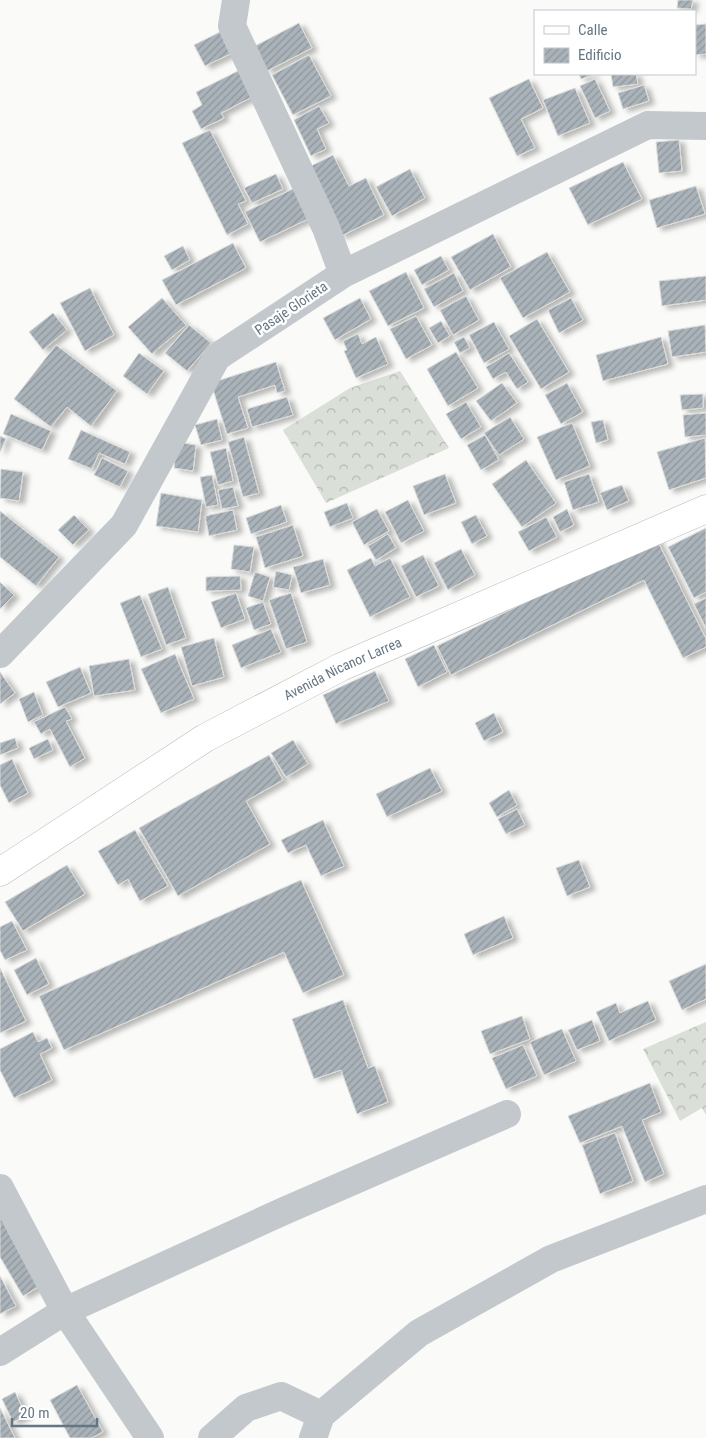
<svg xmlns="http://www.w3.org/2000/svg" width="706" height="1438" viewBox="0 0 706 1438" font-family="'Roboto Condensed',sans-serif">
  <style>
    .forest { fill: url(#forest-crowns) }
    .building { fill: url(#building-hatch); stroke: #dcdcda; filter: url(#shadow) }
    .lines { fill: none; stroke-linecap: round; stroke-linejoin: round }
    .major-casing { stroke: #b5babe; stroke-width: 29 }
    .minor { stroke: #c3c8cc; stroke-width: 28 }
    .major { stroke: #fff; stroke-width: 28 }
    .labels { text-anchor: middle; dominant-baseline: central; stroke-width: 5; stroke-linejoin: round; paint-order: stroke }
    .street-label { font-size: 14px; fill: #657683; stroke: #fff }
  </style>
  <defs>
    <pattern id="forest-crowns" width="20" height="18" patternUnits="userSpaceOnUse" patternTransform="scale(1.25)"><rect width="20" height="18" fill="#dadfd7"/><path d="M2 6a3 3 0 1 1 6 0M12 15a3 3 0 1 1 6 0" fill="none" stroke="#b4b9b4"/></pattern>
    <pattern id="building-hatch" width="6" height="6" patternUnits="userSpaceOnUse" patternTransform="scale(1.25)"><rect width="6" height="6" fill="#aab3b9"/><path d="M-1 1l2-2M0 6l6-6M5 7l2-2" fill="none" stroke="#8e969c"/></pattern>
    <filter id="shadow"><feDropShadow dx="5.5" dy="3" stdDeviation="2.5" flood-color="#0004"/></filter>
  </defs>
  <rect width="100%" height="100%" fill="#fafaf8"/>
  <path class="forest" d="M 400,371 L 449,448 L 326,503 L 283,430 L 350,388 Z
    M 706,1022 L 706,1115 L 702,1108 L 680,1121 L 643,1049 Z"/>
  <path class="building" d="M 678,0 L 693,0 L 691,9 L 677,8 Z
    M 299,23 L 312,48 L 267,71 L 255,46 Z
    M 706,24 L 706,54 L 695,55 L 695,25 Z
    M 220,32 L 230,54 L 205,66 L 194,45 Z
    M 309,55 L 331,96 L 293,115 L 272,75 Z
    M 242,69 L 256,95 L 221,113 L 224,118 L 201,129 L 192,111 L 202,105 L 196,92 Z
    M 579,74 L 595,74 L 581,79 Z
    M 611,74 L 636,74 L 638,84 L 613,87 Z
    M 529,79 L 543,108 L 521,119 L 535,148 L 517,156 L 489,98 Z
    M 595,79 L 610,111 L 595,118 L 580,86 Z
    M 644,85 L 649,101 L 623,109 L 618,93 Z
    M 575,88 L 590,123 L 558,136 L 543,100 Z
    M 319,106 L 329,123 L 317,129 L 326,149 L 311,156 L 294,120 Z
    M 210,130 L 246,201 L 238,204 L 248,224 L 227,235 L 182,143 Z
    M 679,140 L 682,171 L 659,173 L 656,142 Z
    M 333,155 L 349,186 L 366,178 L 384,215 L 341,236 L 307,168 Z
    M 623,162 L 642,199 L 588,225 L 569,188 Z
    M 410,169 L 425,198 L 392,216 L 376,187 Z
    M 276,174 L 283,189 L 252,203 L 244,188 Z
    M 696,186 L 705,214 L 657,228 L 649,200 Z
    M 297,187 L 312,217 L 260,242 L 245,212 Z
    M 493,234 L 511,267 L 470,290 L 451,257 Z
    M 233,243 L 246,268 L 176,305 L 162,280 Z
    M 183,246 L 190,260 L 172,270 L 164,256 Z
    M 547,252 L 570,292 L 523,318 L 500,278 Z
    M 441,256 L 449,270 L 422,285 L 414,270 Z
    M 406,272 L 424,308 L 388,326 L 369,291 Z
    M 454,273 L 463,291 L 434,307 L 424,289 Z
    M 706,276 L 706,300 L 662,306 L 659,281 Z
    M 90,288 L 114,335 L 85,351 L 60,303 Z
    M 466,296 L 479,320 L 453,335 L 440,310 Z
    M 162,298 L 186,325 L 152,354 L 128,327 Z
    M 360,298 L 371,319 L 335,340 L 323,318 Z
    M 571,298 L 583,320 L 559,333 L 548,310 Z
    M 53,313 L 67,330 L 43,350 L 29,332 Z
    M 416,316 L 432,345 L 406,359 L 390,329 Z
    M 537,319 L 569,372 L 541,389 L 509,336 Z
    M 441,321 L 450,336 L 438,343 L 429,328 Z
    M 494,322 L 509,349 L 484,363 L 469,335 Z
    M 189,325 L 211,343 L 187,371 L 165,353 Z
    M 705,325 L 706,352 L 672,357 L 668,331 Z
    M 358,334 L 362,344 L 376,337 L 388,364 L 356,378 L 344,351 L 347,350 L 343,341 Z
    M 464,337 L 470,348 L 460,353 L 454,342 Z
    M 661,337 L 668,364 L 603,381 L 596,355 Z
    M 56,345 L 117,391 L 91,426 L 67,407 L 51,427 L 14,399 Z
    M 456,352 L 478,388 L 448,406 L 427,369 Z
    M 139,353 L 164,371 L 147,394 L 123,376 Z
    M 509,353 L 528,382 L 517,389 L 506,372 L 493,379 L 486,367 Z
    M 276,362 L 285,391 L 277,393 L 275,385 L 238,397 L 248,428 L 227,434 L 211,383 Z
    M 502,383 L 517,403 L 491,421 L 476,401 Z
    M 567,383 L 583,412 L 561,424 L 545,395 Z
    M 703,394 L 703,408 L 682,410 L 680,395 Z
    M 287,397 L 293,415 L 252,427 L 247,409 Z
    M 466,402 L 481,427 L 461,439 L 446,414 Z
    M 706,413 L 706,435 L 685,437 L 683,415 Z
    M 11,414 L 51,431 L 42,450 L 3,434 Z
    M 510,417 L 524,439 L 499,455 L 484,433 Z
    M 217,419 L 222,440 L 201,445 L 195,425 Z
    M 603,420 L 608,440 L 596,443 L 591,422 Z
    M 572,423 L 590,466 L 556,480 L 537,437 Z
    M 81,430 L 130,452 L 125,464 L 99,453 L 92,469 L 68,459 Z
    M 485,435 L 499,460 L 481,470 L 467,445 Z
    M 0,436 L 6,439 L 0,452 Z
    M 244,437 L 259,493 L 243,497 L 228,442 Z
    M 705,438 L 706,478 L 669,490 L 657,452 Z
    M 177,442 L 196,445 L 193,471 L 174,468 Z
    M 226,448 L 233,481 L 218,485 L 210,452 Z
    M 102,458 L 128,471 L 120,487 L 94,475 Z
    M 526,460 L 556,503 L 522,527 L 492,484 Z
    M 1,469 L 23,472 L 19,501 L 0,498 Z
    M 445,474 L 456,503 L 424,515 L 413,486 Z
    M 589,474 L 599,502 L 573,510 L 564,482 Z
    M 212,475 L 218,505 L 206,507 L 200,477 Z
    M 622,485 L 629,501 L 607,510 L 600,493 Z
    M 233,487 L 238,506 L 222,509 L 218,490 Z
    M 161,493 L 202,500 L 198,532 L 156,526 Z
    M 408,500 L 424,531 L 401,543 L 385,512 Z
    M 347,503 L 353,518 L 330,527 L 324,512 Z
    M 281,505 L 287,522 L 251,534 L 246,518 Z
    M 377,509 L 389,531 L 364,545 L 352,522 Z
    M 567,509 L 574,525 L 560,532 L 553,517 Z
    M 233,510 L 237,530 L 209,536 L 205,516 Z
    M 0,511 L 59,557 L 36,586 L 0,557 Z
    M 74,515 L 89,530 L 73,545 L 58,530 Z
    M 476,515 L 487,536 L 472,544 L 461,522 Z
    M 546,517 L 557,537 L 529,551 L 518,532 Z
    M 293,525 L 303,556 L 265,568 L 256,537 Z
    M 706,528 L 706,592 L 694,598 L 668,547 Z
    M 388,534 L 396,548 L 376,560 L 368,546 Z
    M 656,538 L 706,639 L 706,647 L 683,658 L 644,580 L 451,675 L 437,646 Z
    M 234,545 L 254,547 L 250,572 L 231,569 Z
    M 461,549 L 475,575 L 448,590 L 434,563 Z
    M 423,555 L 439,586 L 416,597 L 401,566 Z
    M 371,558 L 375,566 L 390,558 L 410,597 L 370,617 L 347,570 Z
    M 323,559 L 330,585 L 301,593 L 293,567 Z
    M 276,571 L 292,575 L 289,590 L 273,587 Z
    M 255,572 L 270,577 L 263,601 L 248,596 Z
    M 240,576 L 241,590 L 206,591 L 206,577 Z
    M 0,582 L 14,595 L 0,609 Z
    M 168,587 L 186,638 L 166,645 L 148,594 Z
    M 236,593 L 245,619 L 221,628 L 211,602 Z
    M 291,593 L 307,642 L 286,649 L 269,600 Z
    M 140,595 L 162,649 L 141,657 L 120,603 Z
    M 706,598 L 706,628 L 694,604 Z
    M 263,602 L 271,624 L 254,630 L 246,608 Z
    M 271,629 L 281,652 L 241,668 L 232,645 Z
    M 214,638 L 224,677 L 192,686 L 181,647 Z
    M 434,645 L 447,672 L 418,687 L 405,659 Z
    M 175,654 L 194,699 L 161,713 L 141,669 Z
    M 129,659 L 135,690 L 94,696 L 89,666 Z
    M 80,667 L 91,693 L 58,707 L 46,682 Z
    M 375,671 L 389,701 L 336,724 L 323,695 Z
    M 0,672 L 15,693 L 0,704 Z
    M 34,692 L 43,715 L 28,722 L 19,699 Z
    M 65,707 L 72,719 L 66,721 L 85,758 L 70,767 L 50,729 L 41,734 L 34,722 Z
    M 494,713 L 503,732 L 484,741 L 475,723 Z
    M 15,738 L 18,748 L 0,755 L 0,743 Z
    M 48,739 L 53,750 L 34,759 L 29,748 Z
    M 293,740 L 308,764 L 286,777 L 271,753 Z
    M 269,755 L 283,780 L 246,801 L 270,844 L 178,896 L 139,828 Z
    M 12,759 L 28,793 L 9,803 L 0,785 L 0,765 Z
    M 430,768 L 442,791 L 387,817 L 376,794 Z
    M 509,790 L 517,805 L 497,817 L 489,803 Z
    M 517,809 L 525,825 L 506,834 L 498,819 Z
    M 323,820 L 344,866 L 321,876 L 306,845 L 288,853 L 281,840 Z
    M 135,830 L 168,886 L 140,901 L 128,879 L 118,885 L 98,851 Z
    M 579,860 L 590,887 L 567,896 L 556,868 Z
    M 67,865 L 85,894 L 23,931 L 5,902 Z
    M 301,880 L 344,975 L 303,993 L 284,952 L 64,1050 L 39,996 Z
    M 504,916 L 513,938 L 473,955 L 464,934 Z
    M 12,921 L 27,950 L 5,960 L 0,950 L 0,927 Z
    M 36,958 L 49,984 L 27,995 L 14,970 Z
    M 706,964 L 706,999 L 682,1010 L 669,981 Z
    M 0,968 L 26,1021 L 0,1033 Z
    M 343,1000 L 368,1068 L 375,1066 L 388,1102 L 357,1114 L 341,1070 L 314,1079 L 292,1019 Z
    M 648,1001 L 656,1020 L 609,1041 L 596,1012 L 616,1003 L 620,1013 Z
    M 522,1016 L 530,1039 L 490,1054 L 481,1031 Z
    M 592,1020 L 600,1041 L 577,1050 L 568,1030 Z
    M 562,1029 L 576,1061 L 544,1075 L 530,1042 Z
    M 33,1032 L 38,1042 L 47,1038 L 52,1048 L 40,1054 L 52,1080 L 14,1098 L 0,1070 L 0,1049 Z
    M 523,1045 L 537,1076 L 506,1089 L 492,1058 Z
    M 650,1083 L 661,1112 L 642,1120 L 664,1174 L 645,1182 L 622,1126 L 580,1143 L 568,1116 Z
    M 615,1133 L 633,1181 L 600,1194 L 582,1145 Z
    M 0,1207 L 45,1283 L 23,1296 L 0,1257 Z
    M 0,1276 L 16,1306 L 0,1314 Z
    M 77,1385 L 103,1432 L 91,1438 L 70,1438 L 50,1400 Z
    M 15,1392 L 26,1416 L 13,1422 L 2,1399 Z
    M 0,1408 L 15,1438 L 0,1438 Z"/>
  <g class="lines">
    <defs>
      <g id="major">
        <path id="s1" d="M 0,872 L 205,738 L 341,667 L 706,509"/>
      </g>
    </defs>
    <use href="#major" class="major-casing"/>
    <path class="minor" d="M 236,0 L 232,26 L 326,228 L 343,274
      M 0,654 L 124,525 L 217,357 L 343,274 L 648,125 L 706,126
      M 0,1188 L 65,1311 L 150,1438
      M 0,1352 L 65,1311 L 284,1211 L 507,1114
      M 212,1438 L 246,1408 L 281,1396 L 321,1415
      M 313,1438 L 321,1415 L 419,1333 L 551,1259 L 706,1199"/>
    <use href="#major" class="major"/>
  </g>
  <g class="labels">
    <g class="street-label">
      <text transform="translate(291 308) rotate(-34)">Pasaje Glorieta</text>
      <text stroke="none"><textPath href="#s1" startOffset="399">Avenida Nicanor Larrea</textPath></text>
    </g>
  </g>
  <rect x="534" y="10" width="162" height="65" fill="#ffffff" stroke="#c1c8cd"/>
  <rect x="544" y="26" width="25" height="8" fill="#ffffff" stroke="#c1c8cd"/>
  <text x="578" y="35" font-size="15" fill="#657683">Calle</text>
  <rect x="544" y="48" width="25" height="15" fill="url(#building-hatch)" stroke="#c1c8cd"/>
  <text x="578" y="60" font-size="15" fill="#657683">Edificio</text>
  <path d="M12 1418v8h85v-8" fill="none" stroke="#657683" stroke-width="2.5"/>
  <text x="20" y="1418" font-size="15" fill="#657683" stroke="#ffffff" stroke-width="4" paint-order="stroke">20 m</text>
</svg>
